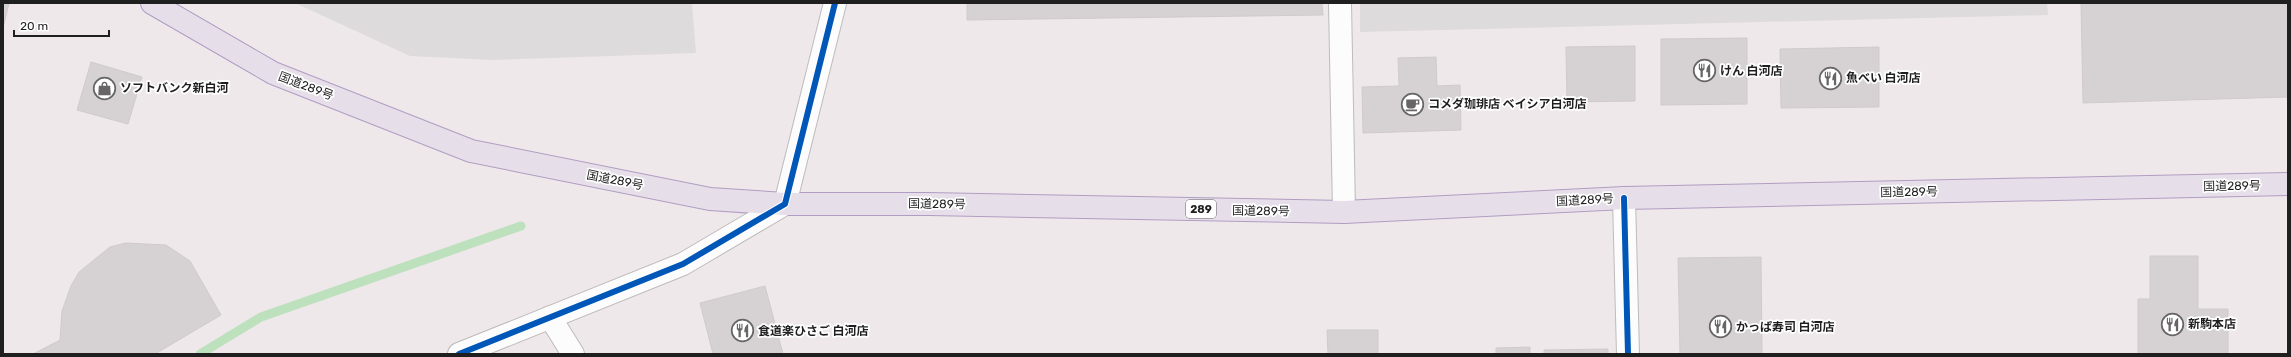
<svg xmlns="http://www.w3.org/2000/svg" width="2291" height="357" viewBox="0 0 2291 357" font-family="Rubik,'Noto Sans JP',sans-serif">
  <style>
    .parking { fill: #dedbdc }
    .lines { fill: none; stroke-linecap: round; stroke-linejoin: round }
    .stream { stroke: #bce1bc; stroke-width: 9 }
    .building { fill: #d6d2d4; stroke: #d1c9ce }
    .minor-casing { stroke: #bebbbc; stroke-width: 24 }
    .highway-casing { stroke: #b19dc2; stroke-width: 24 }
    .minor { stroke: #fcfcfc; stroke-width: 22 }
    .highway { stroke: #e6dfe9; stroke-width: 22 }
    .cycleway-casing { stroke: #fff; stroke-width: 8 }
    .cycleway { stroke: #0057b8; stroke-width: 6 }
    .labels { text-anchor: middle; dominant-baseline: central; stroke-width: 3.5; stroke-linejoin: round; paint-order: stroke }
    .shield { fill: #fff; stroke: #626262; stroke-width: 1 }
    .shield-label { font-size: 11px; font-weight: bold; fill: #1f1f1f }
    .poi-label { font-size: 12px; font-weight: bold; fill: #1f1f1f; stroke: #fff; text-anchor: start }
    .street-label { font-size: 12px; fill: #1f1f1f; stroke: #fff }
  </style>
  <rect width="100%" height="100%" fill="#eee8eb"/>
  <path class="parking" d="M 295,3 L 692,3 L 696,53 L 492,60 L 410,56 Z
    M 1360,3 L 2047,3 L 2048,15 L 1360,32 Z"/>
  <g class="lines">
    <path class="stream" d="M 200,354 L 261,317 L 521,226"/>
  </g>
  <path class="building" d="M 3,3 L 9,3 L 3,28 Z
    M 967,3 L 1322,3 L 1323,15 L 967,20 Z
    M 2081,3 L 2288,3 L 2288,97 L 2083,103 Z
    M 1747,38 L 1747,104 L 1661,105 L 1661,39 Z
    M 1635,46 L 1635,101 L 1567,102 L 1566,47 Z
    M 1879,47 L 1879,107 L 1781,108 L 1780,49 Z
    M 1436,57 L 1437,86 L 1460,85 L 1461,130 L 1363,133 L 1362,87 L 1399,86 L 1398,58 Z
    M 91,62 L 142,77 L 128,124 L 77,110 Z
    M 126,243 L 166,245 L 190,261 L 221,315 L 155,354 L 33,354 L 60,340 L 62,311 L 71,286 L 79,272 L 110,247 Z
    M 2150,256 L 2198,256 L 2198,309 L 2228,309 L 2228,354 L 2138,354 L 2138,299 L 2150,299 Z
    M 1761,257 L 1762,354 L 1680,354 L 1678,258 Z
    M 765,286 L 783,354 L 713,354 L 700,303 Z
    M 1327,330 L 1378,330 L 1378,354 L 1328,354 Z
    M 1530,347 L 1530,354 L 1496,354 L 1496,348 Z
    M 1608,349 L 1608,354 L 1544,354 L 1544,350 Z"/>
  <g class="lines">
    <defs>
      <path id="minor" d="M 1340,3 L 1344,212
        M 1624,198 L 1628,354
        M 550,317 L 573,354
        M 459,354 L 683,264 L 785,204 L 835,3"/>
      <path id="highway" d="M 152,3 L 273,73 L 471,151 L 710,199 L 785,204 L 929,204 L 1344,212 L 1624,198 L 2288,184"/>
    </defs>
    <use href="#minor" class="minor-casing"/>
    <use href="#highway" class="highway-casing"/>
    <use href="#minor" class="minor"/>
    <use href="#highway" class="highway"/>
    <defs>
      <path id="cycleway" d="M 1624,198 L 1628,354
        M 459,354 L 683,264 L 785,204 L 835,3"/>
    </defs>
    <use href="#cycleway" class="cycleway-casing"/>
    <use href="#cycleway" class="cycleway"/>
  </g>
  <defs>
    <symbol id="restaurant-ring" viewBox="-11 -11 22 22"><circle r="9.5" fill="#fff" stroke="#676566" stroke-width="1.5"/><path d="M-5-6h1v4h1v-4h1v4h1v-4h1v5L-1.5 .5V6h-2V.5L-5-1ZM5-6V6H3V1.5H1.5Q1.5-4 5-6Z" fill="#676566"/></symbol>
    <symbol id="shop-ring" viewBox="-11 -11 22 22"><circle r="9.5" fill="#fff" stroke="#676566" stroke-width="1.5"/><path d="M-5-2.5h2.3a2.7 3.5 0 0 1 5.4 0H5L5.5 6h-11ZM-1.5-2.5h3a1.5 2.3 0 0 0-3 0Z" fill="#676566"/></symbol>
    <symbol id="cafe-ring" viewBox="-11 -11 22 22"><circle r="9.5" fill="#fff" stroke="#676566" stroke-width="1.5"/><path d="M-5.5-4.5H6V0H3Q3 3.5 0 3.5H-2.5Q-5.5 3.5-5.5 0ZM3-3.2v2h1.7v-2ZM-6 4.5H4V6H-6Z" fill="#676566"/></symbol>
  </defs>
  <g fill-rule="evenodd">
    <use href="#restaurant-ring" x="1692" y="58" width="25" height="25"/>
    <use href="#restaurant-ring" x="1818" y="66" width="25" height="25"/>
    <use href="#shop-ring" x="92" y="76" width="25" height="25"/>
    <use href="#cafe-ring" x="1400" y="92" width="25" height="25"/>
    <use href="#restaurant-ring" x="2160" y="312" width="25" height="25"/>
    <use href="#restaurant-ring" x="1708" y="314" width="25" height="25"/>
    <use href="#restaurant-ring" x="730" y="318" width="25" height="25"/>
  </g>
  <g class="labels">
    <rect class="shield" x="1186" y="200" width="30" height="18" rx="3"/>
    <g class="shield-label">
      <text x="1201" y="209">289</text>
    </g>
    <g class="poi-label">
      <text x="1720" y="71">けん 白河店</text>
      <text x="1846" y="78">魚べい 白河店</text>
      <text x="120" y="88">ソフトバンク新白河</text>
      <text x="1428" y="104">コメダ珈琲店 ベイシア白河店</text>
      <text x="2188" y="324">新駒本店</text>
      <text x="1736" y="327">かっぱ寿司 白河店</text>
      <text x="758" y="331">食道楽ひさご 白河店</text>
    </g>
    <g class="street-label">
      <text transform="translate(306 86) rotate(21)">国道289号</text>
      <text transform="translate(615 180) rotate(11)">国道289号</text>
      <text transform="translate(2232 186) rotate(-1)">国道289号</text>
      <text transform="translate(1909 192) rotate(-1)">国道289号</text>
      <text transform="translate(1585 200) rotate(-3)">国道289号</text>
      <text transform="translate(937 204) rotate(1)">国道289号</text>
      <text transform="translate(1261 211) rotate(1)">国道289号</text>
    </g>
  </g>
  <rect width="2291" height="357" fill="none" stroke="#1f1f1f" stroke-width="8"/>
  <path d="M14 30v6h95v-6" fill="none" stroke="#1f1f1f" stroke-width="2"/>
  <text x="20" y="30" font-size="12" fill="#1f1f1f" stroke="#ffffff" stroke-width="3" paint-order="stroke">20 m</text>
</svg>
